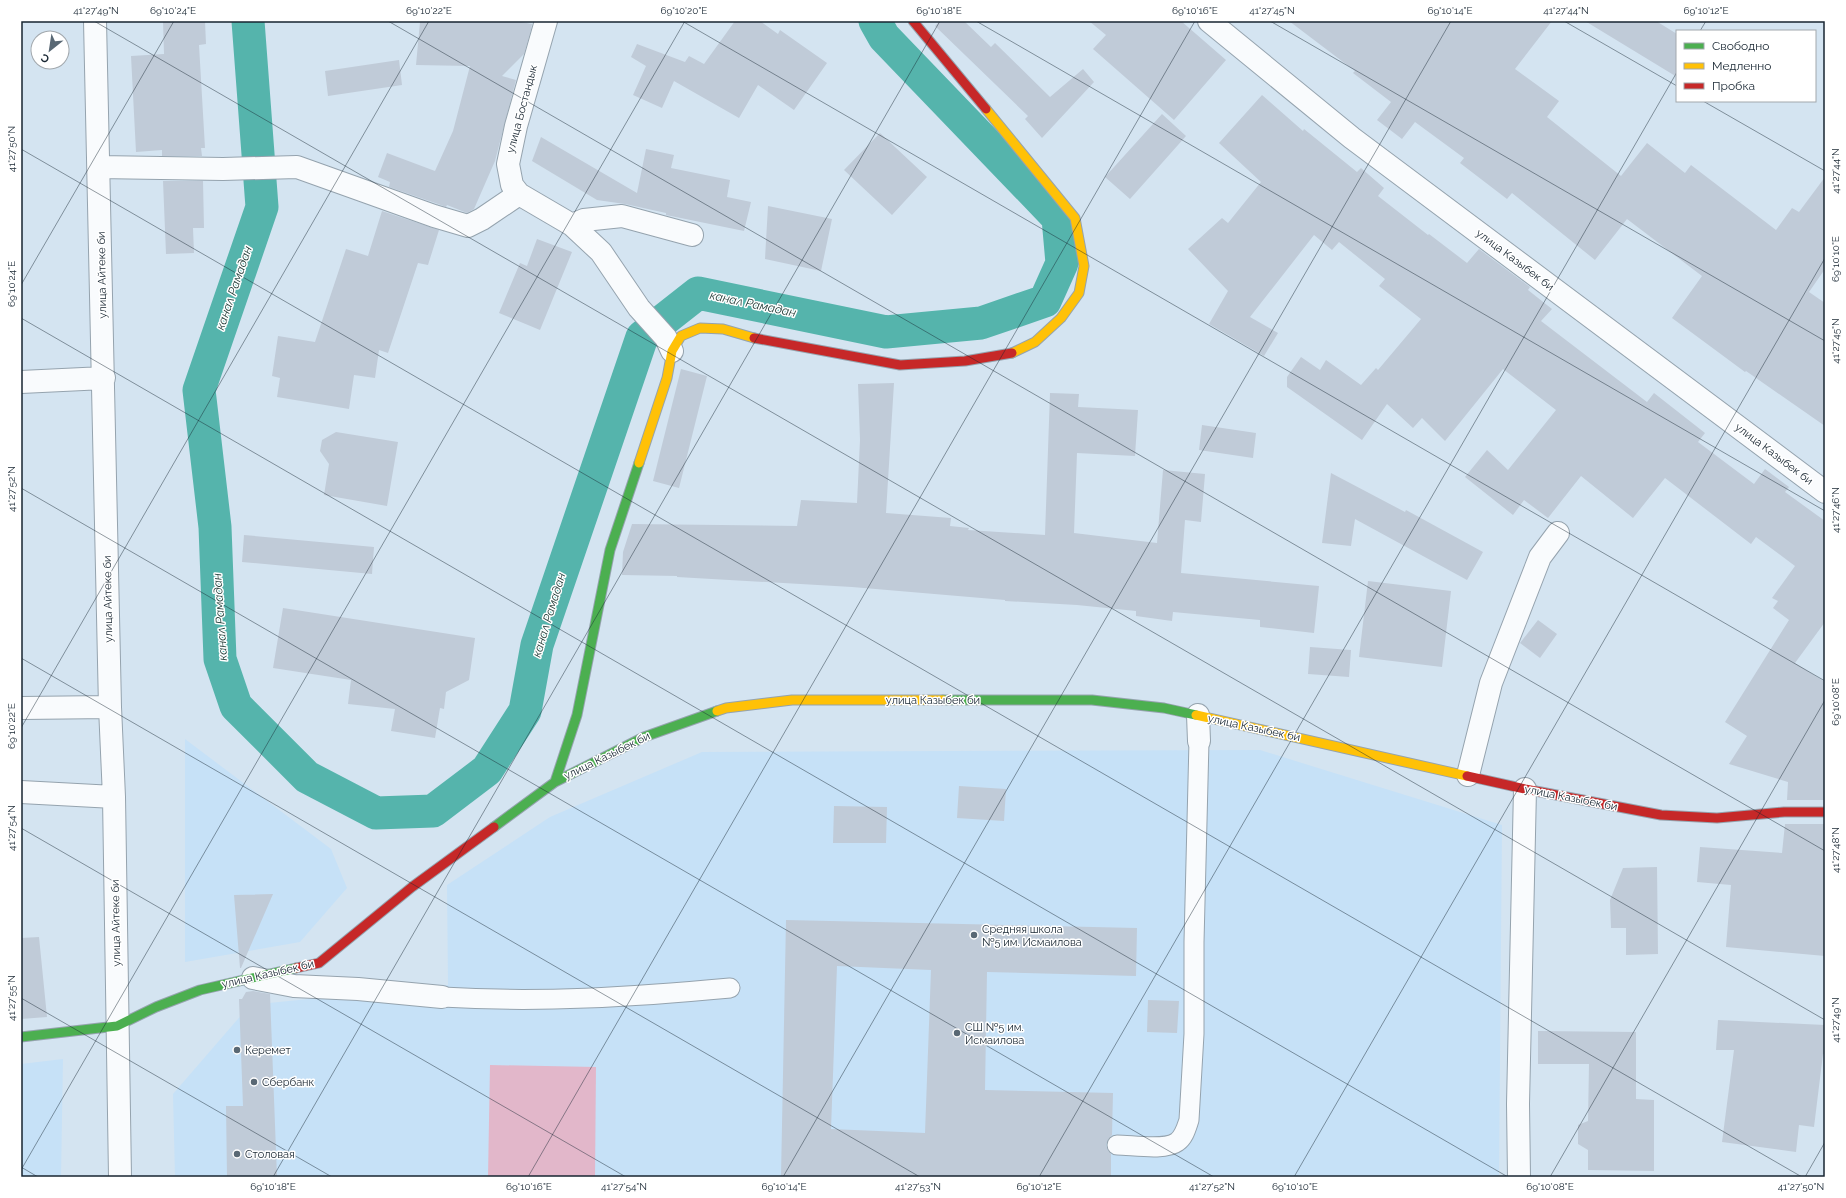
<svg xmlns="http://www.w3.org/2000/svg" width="1846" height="1198" viewBox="0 0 1846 1198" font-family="Raleway,sans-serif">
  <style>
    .built { fill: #c6e1f7 }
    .green { fill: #e2b7ca }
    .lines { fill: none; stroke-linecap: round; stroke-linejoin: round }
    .canal { stroke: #55b4ac; stroke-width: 33 }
    .building { fill: #c0cbd8; fill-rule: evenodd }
    .lane-casing { stroke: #95a3ae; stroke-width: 21 }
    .street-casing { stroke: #95a3ae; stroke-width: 24 }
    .fast-casing { stroke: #95a3ae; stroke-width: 11 }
    .slow-casing { stroke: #95a3ae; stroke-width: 11 }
    .jam-casing { stroke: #95a3ae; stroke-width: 11 }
    .lane { stroke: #f9fbfd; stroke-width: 19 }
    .street { stroke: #f9fbfd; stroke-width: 22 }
    .fast { stroke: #4caf50; stroke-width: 9 }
    .slow { stroke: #ffc107; stroke-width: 9 }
    .jam { stroke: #c62828; stroke-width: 9 }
    .ticks { fill: none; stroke: #172531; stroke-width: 1; stroke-opacity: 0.45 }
    .poi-dot { fill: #596874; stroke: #fff; stroke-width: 1.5 }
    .labels { text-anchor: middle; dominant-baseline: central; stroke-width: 3; stroke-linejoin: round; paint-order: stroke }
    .street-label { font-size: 11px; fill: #172531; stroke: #fff }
    .poi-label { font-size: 11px; fill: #172531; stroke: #fff; text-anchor: start }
    .water-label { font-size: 12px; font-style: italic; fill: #1c3631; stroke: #fff }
    .neatline { fill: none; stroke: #172531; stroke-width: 1.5 }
    .ticks-label { font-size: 10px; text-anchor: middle; fill: #172531 }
  </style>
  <rect width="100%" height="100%" fill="#d4e4f1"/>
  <path class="built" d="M 185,739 L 331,849 L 347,888 L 300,942 L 185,962 Z
    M 1260,750 L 1502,825 L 1499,1177 L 175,1177 L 173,1094 L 250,1005 L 448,985 L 447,885 L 550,817 L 702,752 Z
    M 63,1059 L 61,1177 L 21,1177 L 21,1064 Z"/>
  <path class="green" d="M 490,1065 L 596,1067 L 595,1177 L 488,1177 Z"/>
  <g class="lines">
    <path class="canal" d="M 248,21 L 262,207 L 199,390 L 215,527 L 220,659 L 236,706 L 307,777 L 376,813 L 433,811 L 487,770 L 525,711 L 537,645 L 642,337 L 698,293 L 886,332 L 981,323 L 1045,301 L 1062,263 L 1058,218 L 884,37 L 875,21"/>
  </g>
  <path class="building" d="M 163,21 L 205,21 L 206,44 L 199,45 L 205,148 L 201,148 L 202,156 L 162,156 L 162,150 L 136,152 L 131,56 L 164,54 Z
    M 516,21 L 532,24 L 531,30 L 524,54 L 502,76 L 516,80 L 495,161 L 474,209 L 467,213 L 447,205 L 446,207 L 438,204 L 389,187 L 390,182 L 378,177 L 387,153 L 435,171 L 453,131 L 470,66 L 416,65 L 420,22 Z
    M 735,21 L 760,21 L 778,34 L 780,30 L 827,63 L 794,110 L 758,85 L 739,118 L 674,81 L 662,108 L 633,95 L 646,66 L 631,57 L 637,44 L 685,62 L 689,56 L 704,64 Z
    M 940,21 L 964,21 L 991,47 L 995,43 L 1050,97 L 1083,69 L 1094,82 L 1042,138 L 1025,119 L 1028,116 L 935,26 Z
    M 1089,21 L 1181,21 L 1226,60 L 1174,120 L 1093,49 L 1106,35 Z
    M 1289,21 L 1552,21 L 1515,69 L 1559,101 L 1547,117 L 1621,176 L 1647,143 L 1685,173 L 1691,165 L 1776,230 L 1792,208 L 1799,212 L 1825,177 L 1825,269 L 1809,292 L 1825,303 L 1825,426 L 1746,371 L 1745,372 L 1672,318 L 1702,276 L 1627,219 L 1595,260 L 1512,193 L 1507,199 L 1460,163 L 1464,158 L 1415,122 L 1402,139 L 1377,120 L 1391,102 L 1353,73 L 1355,71 Z
    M 1585,21 L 1656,21 L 1677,34 L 1677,77 Z
    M 399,60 L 402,85 L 328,96 L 325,71 Z
    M 1262,95 L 1303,131 L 1304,129 L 1357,172 L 1361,168 L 1384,188 L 1378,196 L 1428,235 L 1429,234 L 1467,263 L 1479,249 L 1530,287 L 1528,290 L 1552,309 L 1541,321 L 1647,402 L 1654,393 L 1705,433 L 1698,442 L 1754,484 L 1765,469 L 1789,487 L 1785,492 L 1825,521 L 1825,622 L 1795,663 L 1825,682 L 1825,800 L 1787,800 L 1788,782 L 1729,764 L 1747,736 L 1725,722 L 1789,620 L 1773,608 L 1778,601 L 1772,598 L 1795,566 L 1756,537 L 1751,544 L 1665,478 L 1633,518 L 1581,476 L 1548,518 L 1524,500 L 1513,515 L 1465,477 L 1487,450 L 1508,470 L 1556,410 L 1503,369 L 1445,441 L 1422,418 L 1413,428 L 1387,404 L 1362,440 L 1287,387 L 1287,377 L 1301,357 L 1320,370 L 1326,360 L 1361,385 L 1376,368 L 1378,370 L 1421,319 L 1379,286 L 1385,279 L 1339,242 L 1332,250 L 1314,235 L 1250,317 L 1278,333 L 1264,356 L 1209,324 L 1228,291 L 1188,249 L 1222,218 L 1228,223 L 1261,182 L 1219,143 Z
    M 1162,114 L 1186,136 L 1130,199 L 1105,177 Z
    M 880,133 L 927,177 L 892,215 L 844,170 Z
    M 541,137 L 637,193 L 646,149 L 674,155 L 671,168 L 730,180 L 727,197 L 751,202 L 744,231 L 671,216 L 666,215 L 666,213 L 625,204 L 597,200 L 532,161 Z
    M 163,181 L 203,181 L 204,228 L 193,228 L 194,253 L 166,254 Z
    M 768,206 L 832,219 L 821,271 L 765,259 Z
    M 382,211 L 439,230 L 428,265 L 418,263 L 388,353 L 379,350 L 375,378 L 354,375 L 349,409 L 277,397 L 280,378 L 272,376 L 278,336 L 315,342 L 346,249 L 368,256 Z
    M 537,239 L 572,252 L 540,330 L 499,313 L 520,263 L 527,266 Z
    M 681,369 L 707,376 L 679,488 L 653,481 Z
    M 894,383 L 886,513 L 951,518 L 950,526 L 969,528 L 968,530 L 1045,535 L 1050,393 L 1079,394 L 1078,407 L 1138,410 L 1135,456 L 1077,453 L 1074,533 L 1157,543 L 1163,470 L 1205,474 L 1201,522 L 1185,520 L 1181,573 L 1319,586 L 1314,633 L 1260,627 L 1260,620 L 1173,612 L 1172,621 L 1136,616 L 1136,611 L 1077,605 L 1005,601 L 1005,600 L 852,587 L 677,577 L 677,576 L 622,575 L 623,552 L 632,524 L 797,526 L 801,500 L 857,503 L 860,440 L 858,384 Z
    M 1202,425 L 1256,433 L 1253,458 L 1199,450 Z
    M 336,432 L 398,442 L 387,506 L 324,495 L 329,464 L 320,451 L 322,440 Z
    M 1331,473 L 1405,512 L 1406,510 L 1483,552 L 1467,580 L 1355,519 L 1351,546 L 1322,543 Z
    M 244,535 L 374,547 L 372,574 L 242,562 Z
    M 1368,581 L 1451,591 L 1442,667 L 1359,657 Z
    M 283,608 L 475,638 L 469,680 L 446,692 L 444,709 L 440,708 L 435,738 L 391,731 L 395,709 L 348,704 L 351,680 L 273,668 Z
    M 1538,620 L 1557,634 L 1540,658 L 1520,643 Z
    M 1310,647 L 1351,650 L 1349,677 L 1308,674 Z
    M 959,786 L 1006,789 L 1004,821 L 957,818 Z
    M 834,806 L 887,807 L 886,843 L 833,843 Z
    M 1785,824 L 1825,824 L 1825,956 L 1726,947 L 1731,885 L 1697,882 L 1700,847 L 1782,853 Z
    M 1657,867 L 1658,954 L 1626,955 L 1626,928 L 1611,928 L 1610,900 L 1623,868 Z
    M 273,894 L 241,968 L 240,968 L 234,895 Z
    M 786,920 L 1137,928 L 1136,976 L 987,972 L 985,1090 L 1113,1093 L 1112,1135 L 1108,1140 L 1106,1145 L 1108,1150 L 1111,1154 L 1111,1177 L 781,1177 ZM 837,966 L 931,970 L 925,1133 L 831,1129 Z
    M 39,937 L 47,1017 L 21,1019 L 21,938 Z
    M 253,991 L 270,994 L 277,1177 L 227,1177 L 226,1106 L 243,1106 L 239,999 L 242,999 L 246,992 Z
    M 1148,1000 L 1179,1001 L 1177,1033 L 1147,1032 Z
    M 1718,1020 L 1825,1025 L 1825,1055 L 1823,1054 L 1814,1127 L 1799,1125 L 1796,1152 L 1722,1142 L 1734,1050 L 1716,1050 Z
    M 1538,1031 L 1636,1032 L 1636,1099 L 1654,1100 L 1654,1171 L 1588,1170 L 1588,1150 L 1578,1144 L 1578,1125 L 1588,1121 L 1589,1064 L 1538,1064 Z"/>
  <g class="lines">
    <defs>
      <path id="lane" d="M 442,997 C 538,1003 634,997 730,988
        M 1117,1145 C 1132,1145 1165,1151 1177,1142 C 1184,1137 1186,1129 1189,1120 L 1194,1034 L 1194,942 L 1199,741"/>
      <path id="street" d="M 95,21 L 110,707 L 114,797 L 120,1177
        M 546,21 L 516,126 L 508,164 L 512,185 L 519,194 L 572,225 L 601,252 L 639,308 L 666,338 L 672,351
        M 1209,21 L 1352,138 L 1825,492
        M 99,167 L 223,169 L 297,167 L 434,216 L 468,226 L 482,219 L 519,194
        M 572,225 L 584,220 L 622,216 L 692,235
        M 21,382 L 104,378
        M 21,708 L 110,707
        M 1198,715 L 1199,741
        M 1468,775 L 1491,683 L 1540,557 L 1558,533
        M 21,792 L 114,797
        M 253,978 L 294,986 L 358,989 L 442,997
        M 1519,1177 L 1518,1104 L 1525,789"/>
      <path id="fast" d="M 943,700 L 1092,700 L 1164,708 L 1196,715
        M 555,782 L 577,715 L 610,550 L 639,463
        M 494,827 L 555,782 L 644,737 L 717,711
        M 21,1037 L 117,1026 L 156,1007 L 200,990 L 296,968"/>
      <path id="slow" d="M 986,109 L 1075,218 L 1084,266 L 1079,293 L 1061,318 L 1035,342 L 1012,353
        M 639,463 L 667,378 L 672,351 L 681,336 L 700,328 L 723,329 L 754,338
        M 717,711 L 726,708 L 792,700 L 943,700
        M 1196,715 L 1467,776"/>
      <path id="jam" d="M 913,21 L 986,109
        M 754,338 L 900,365 L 965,361 L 1012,353
        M 1467,776 L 1525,789 L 1661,815 L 1717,818 L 1784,812 L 1825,812
        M 296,968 L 319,963 L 412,887 L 494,827"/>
    </defs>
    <use href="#lane" class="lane-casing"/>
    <use href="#street" class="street-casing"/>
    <use href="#fast" class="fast-casing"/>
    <use href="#slow" class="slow-casing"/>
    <use href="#jam" class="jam-casing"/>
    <use href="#lane" class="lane"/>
    <use href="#street" class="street"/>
    <use href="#fast" class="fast"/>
    <use href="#slow" class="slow"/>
    <use href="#jam" class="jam"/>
  </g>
  <path class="ticks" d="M 94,21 L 1825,1020M 388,21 L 1825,851M 682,21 L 1825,681M 976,21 L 1825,511M 1270,21 L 1825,341M 1564,21 L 1677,86M 1700,31 L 1706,21M 1703,101 L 1825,171M 21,149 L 1802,1177M 21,285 L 174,21M 21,318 L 1508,1177M 21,488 L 1214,1177M 21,658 L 920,1177M 21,728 L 429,21M 21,828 L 626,1177M 21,998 L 332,1177M 21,1167 L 38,1177M 21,1170 L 685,21M 273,1177 L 940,21M 528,1177 L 1195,21M 783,1177 L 1451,21M 1039,1177 L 1677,72M 1294,1177 L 1825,258M 1550,1177 L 1825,700M 1805,1177 L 1825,1142"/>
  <g class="poi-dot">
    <circle cx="974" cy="935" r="4"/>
    <circle cx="957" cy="1033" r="4"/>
    <circle cx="237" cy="1050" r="4"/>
    <circle cx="254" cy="1082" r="4"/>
    <circle cx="237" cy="1154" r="4"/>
  </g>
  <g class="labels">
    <g class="street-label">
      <text transform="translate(522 109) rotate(-75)">улица Бостандык</text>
      <text transform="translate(1515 260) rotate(37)">улица Казыбек би</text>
      <text transform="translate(102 275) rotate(-91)">улица Айтеке би</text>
      <text transform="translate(1774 454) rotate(37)">улица Казыбек би</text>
      <text transform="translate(108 599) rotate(-91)">улица Айтеке би</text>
      <text x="933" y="700">улица Казыбек би</text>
      <text transform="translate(1254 728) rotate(12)">улица Казыбек би</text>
      <text transform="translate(607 756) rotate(-26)">улица Казыбек би</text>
      <text transform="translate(1571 798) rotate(11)">улица Казыбек би</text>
      <text transform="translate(116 923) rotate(-91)">улица Айтеке би</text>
      <text transform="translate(268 974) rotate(-13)">улица Казыбек би</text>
    </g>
    <g class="poi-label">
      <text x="982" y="929">Средняя школа<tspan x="982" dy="13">№5 им. Исмаилова</tspan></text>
      <text x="965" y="1027">СШ №5 им.<tspan x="965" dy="13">Исмаилова</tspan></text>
      <text x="245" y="1050">Керемет</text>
      <text x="262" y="1082">Сбербанк</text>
      <text x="245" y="1154">Столовая</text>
    </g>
    <g class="water-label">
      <text transform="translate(234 288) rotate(-71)">канал Рамадан</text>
      <text transform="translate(753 304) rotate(12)">канал Рамадан</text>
      <text transform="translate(549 615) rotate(-73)">канал Рамадан</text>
      <text transform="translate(220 617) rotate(-94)">канал Рамадан</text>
    </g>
  </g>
  <rect width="1846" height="1198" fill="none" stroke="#ffffff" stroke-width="44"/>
  <rect x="1676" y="30" width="140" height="72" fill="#ffffff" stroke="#a2a8ad"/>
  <rect x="1684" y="43" width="20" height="6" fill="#4caf50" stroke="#a2a8ad"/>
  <text x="1712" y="50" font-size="12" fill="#172531">Свободно</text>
  <rect x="1684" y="63" width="20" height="6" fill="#ffc107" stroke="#a2a8ad"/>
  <text x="1712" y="70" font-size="12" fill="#172531">Медленно</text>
  <rect x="1684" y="83" width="20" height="6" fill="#c62828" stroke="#a2a8ad"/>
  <text x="1712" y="90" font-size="12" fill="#172531">Пробка</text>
  <g transform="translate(50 50) rotate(210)"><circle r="19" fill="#ffffff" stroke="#a2a8ad"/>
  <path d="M0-3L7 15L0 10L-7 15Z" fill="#596874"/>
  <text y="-6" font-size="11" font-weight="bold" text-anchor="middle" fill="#172531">С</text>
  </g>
  <rect x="22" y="22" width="1802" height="1154" class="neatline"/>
  <g class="ticks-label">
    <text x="96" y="14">41°27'49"N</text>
    <text x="173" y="14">69°10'24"E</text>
    <text x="429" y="14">69°10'22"E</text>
    <text x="684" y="14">69°10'20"E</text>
    <text x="939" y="14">69°10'18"E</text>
    <text x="1195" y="14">69°10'16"E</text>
    <text x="1272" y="14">41°27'45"N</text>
    <text x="1450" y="14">69°10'14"E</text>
    <text x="1566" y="14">41°27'44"N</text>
    <text x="1706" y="14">69°10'12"E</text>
    <text transform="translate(11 149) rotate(-90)" y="4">41°27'50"N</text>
    <text transform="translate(1835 171) rotate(-90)" y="4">41°27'44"N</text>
    <text transform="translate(1835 259) rotate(-90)" y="4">69°10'10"E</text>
    <text transform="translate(11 284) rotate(-90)" y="4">69°10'24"E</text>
    <text transform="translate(1835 341) rotate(-90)" y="4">41°27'45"N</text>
    <text transform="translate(11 489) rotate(-90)" y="4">41°27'52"N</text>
    <text transform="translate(1835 510) rotate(-90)" y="4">41°27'46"N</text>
    <text transform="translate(1835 702) rotate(-90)" y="4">69°10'08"E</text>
    <text transform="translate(11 726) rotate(-90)" y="4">69°10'22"E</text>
    <text transform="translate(11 828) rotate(-90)" y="4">41°27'54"N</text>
    <text transform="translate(1835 850) rotate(-90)" y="4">41°27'48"N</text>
    <text transform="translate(11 998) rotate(-90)" y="4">41°27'55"N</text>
    <text transform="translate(1835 1020) rotate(-90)" y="4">41°27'49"N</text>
    <text x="273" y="1190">69°10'18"E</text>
    <text x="529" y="1190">69°10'16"E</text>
    <text x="624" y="1190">41°27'54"N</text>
    <text x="784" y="1190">69°10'14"E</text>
    <text x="918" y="1190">41°27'53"N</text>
    <text x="1039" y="1190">69°10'12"E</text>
    <text x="1212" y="1190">41°27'52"N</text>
    <text x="1295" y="1190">69°10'10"E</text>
    <text x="1550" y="1190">69°10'08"E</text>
    <text x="1801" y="1190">41°27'50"N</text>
  </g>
</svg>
